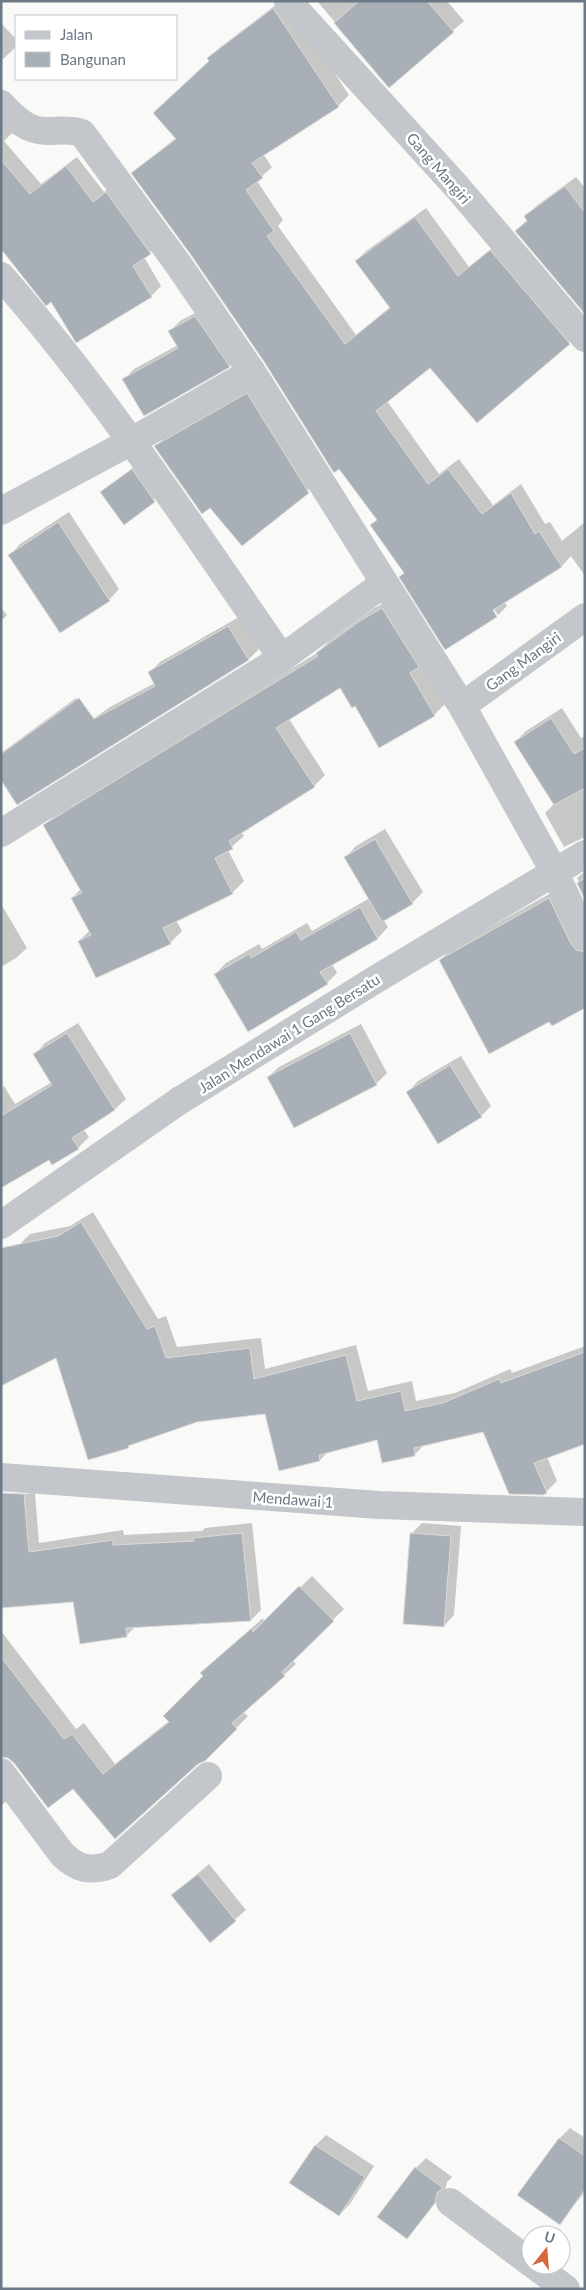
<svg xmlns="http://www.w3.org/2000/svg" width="586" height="2290" viewBox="0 0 586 2290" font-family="Lato,sans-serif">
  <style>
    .shadow { fill: #0003 }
    .building { fill: #a9afb6; stroke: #dbdbd9 }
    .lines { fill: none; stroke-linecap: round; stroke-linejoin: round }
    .minor { stroke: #c3c6ca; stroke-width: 28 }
    .labels { text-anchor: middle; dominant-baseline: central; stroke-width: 5; stroke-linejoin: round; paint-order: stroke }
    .street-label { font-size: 15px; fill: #6b7886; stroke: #fff }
  </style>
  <rect width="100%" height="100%" fill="#f9f9f7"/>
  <path class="shadow" d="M 281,1 L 287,1 L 349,95 L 338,106 L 263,154 L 272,167 L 257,181 L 283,220 L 278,226 L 356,335 L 390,307 L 356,261 L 366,251 L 426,208 L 469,267 L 501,241 L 570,341 L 560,351 L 430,366 L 387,401 L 439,474 L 459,459 L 493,505 L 521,484 L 545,524 L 550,522 L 562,541 L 585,522 L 585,576 L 571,556 L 562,566 L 504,601 L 507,606 L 498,615 L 491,604 L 495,615 L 497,615 L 446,649 L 405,573 L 372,525 L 378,519 L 192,254 L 132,173 L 177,137 L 211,61 L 209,58 L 219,48 Z
    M 317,1 L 447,1 L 464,21 L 389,86 Z
    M 1,23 L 16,39 L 16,47 L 1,61 Z
    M 1,106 L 19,126 L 4,141 L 41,184 L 77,157 L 104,192 L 117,182 L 161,243 L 144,257 L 161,286 L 151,296 L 51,300 L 1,245 Z
    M 576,177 L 585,188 L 585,312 L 516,231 L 528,219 L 526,216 L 536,206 Z
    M 206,307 L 239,355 L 229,366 L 124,379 L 134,369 L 178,345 L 170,331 L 180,321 Z
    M 258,383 L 319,481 L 242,545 L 211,506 L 156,446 L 166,436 Z
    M 143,459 L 165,490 L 124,523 L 102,493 Z
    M 69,512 L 119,589 L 109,600 L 10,555 L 20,544 Z
    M 394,597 L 446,703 L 434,715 L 355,704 L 340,686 L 289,719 L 325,775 L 314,786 L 241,832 L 244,836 L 228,850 L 244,881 L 232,893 L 176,920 L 182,931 L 170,943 L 79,941 L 90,930 L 72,898 L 81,889 L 44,826 L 56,814 L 317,653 L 329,641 L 373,609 Z
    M 1,608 L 7,615 L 1,621 Z
    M 239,617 L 259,649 L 249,659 L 18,803 L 1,778 L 1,753 L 76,698 L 93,719 L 110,707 L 155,683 L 150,672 L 160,662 Z
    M 562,708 L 581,738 L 585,736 L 585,837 L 564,847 L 545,813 L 555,803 L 515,742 L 526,731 Z
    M 385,829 L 423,892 L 412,903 L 383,919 L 388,927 L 378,938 L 332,964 L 337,973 L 327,983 L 215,974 L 226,963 L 259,944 L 262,949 L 307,923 L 312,931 L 370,898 L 346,857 L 356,846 Z
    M 585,871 L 585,896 L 577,878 Z
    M 560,888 L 585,937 L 585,1006 L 550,1020 L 440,960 L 451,949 Z
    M 1,904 L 27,948 L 16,958 L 1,967 Z
    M 78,1023 L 126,1099 L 115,1109 L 83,1129 L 89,1137 L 78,1148 L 49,1158 L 1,1187 L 1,1088 L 4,1086 L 15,1104 L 52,1082 L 35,1054 L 45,1043 Z
    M 361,1024 L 387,1073 L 376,1084 L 294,1126 L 268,1077 L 279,1067 Z
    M 461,1056 L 491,1106 L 481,1116 L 408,1092 L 418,1081 Z
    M 93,1212 L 158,1319 L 166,1316 L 177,1347 L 261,1338 L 265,1369 L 356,1345 L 368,1391 L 412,1381 L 416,1401 L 455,1393 L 510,1369 L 512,1373 L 585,1346 L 585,1443 L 547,1457 L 557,1481 L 546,1492 L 484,1431 L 425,1444 L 415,1454 L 378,1438 L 328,1452 L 320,1460 L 266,1413 L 196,1421 L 131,1444 L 128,1447 L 19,1245 L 30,1234 L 70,1226 Z
    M 35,1493 L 39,1543 L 123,1530 L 124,1535 L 202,1531 L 205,1528 L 252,1523 L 261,1610 L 251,1620 L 136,1626 L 127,1635 L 81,1642 L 74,1601 L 1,1607 L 1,1496 Z
    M 422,1523 L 461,1526 L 454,1615 L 444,1626 L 405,1623 L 412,1533 Z
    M 312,1576 L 344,1609 L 292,1660 L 296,1664 L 243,1712 L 248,1716 L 205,1760 L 74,1787 L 14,1762 L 8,1757 L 1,1755 L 1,1631 L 76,1729 L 84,1723 L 115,1764 L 169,1721 L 213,1662 L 263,1618 L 264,1623 Z
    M 1,1770 L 16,1792 L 1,1806 Z
    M 209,1864 L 246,1910 L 210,1941 L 173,1895 Z
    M 570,2128 L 585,2138 L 585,2192 L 559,2223 L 519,2195 L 560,2138 Z
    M 326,2135 L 374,2166 L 350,2204 L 339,2215 L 291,2183 L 316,2145 Z
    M 426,2158 L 452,2177 L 447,2182 L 445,2191 L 407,2237 L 416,2168 Z"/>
  <path class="building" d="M 359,1 L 427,1 L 454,32 L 389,88 L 334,23 Z
    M 273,8 L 339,107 L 252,163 L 263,178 L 246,190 L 274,231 L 267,236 L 345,344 L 390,308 L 355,261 L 415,217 L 458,276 L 490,250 L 570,344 L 477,423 L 430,368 L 376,411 L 428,484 L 448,469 L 482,514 L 511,493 L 535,534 L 539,531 L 562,567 L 493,610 L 497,617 L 445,650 L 399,577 L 404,573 L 370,525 L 377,520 L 339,469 L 334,473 L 265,363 L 191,255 L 131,173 L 176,139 L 153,113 L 209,61 L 207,58 Z
    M 1,160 L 30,194 L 66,166 L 93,202 L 106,192 L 151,254 L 133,266 L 152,297 L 76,343 L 51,302 L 46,306 L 1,249 Z
    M 565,186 L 585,213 L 585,314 L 515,231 L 527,221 L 524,216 Z
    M 195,316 L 230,367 L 144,416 L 122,379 L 178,348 L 168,331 Z
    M 247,393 L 309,493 L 242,546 L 210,508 L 202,514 L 154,446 Z
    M 132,469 L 155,502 L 124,525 L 100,492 Z
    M 58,522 L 110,601 L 60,633 L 8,555 Z
    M 382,608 L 419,667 L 410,673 L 435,716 L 379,748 L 355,706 L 352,708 L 340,688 L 276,728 L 315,787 L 229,841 L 233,849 L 215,858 L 233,894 L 163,928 L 171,944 L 96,978 L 78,941 L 91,935 L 71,898 L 82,893 L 43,825 L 318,656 L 316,653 L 360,621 Z
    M 228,626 L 249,660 L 17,805 L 1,780 L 1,754 L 79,698 L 94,719 L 155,686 L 148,672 Z
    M 551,718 L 574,754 L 585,748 L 585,788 L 554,805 L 514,742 Z
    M 375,839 L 413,904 L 382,922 L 344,857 Z
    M 585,878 L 585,900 L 577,883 Z
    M 549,898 L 571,944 L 576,950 L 585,952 L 585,1008 L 552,1026 L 549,1022 L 489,1054 L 439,960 Z
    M 360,907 L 378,939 L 320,972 L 328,984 L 248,1032 L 214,974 L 249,954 L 251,958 L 296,932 L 301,940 Z
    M 67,1033 L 115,1110 L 72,1138 L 79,1149 L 52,1165 L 49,1160 L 1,1188 L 1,1116 L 52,1085 L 33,1054 Z
    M 350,1033 L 377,1085 L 294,1128 L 267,1077 Z
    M 450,1065 L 482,1117 L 438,1144 L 406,1092 Z
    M 81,1222 L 147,1329 L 155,1326 L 166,1358 L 250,1348 L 254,1379 L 346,1355 L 357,1401 L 401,1391 L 405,1411 L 443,1403 L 499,1379 L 501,1383 L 585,1352 L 585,1444 L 534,1463 L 547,1493 L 543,1495 L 509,1494 L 483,1432 L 414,1448 L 415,1456 L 382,1463 L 377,1440 L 319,1455 L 320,1461 L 279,1471 L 265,1414 L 197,1422 L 128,1446 L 129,1448 L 88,1460 L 56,1358 L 1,1386 L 1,1248 L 58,1236 Z
    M 1,1493 L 24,1494 L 29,1552 L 113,1540 L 113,1545 L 194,1541 L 193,1538 L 242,1533 L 251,1621 L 126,1628 L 127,1637 L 80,1644 L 73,1602 L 1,1608 Z
    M 410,1533 L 451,1536 L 444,1627 L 403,1624 Z
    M 299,1586 L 334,1621 L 282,1672 L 285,1676 L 232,1723 L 237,1729 L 205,1761 L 198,1764 L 115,1839 L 73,1789 L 48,1808 L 14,1763 L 8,1758 L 1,1757 L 1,1657 L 64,1739 L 72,1734 L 103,1774 L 169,1722 L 163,1716 L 203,1676 L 200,1673 L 252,1628 L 253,1632 Z
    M 198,1874 L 236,1921 L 210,1943 L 171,1895 Z
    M 559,2138 L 585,2156 L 585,2189 L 560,2225 L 517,2195 Z
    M 315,2145 L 365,2177 L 339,2216 L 289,2183 Z
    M 415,2167 L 443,2188 L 437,2193 L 435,2203 L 407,2239 L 377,2217 Z"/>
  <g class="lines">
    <path class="minor" d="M 288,1 L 457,187 L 585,338
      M 1,104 C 14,118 27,131 47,131 C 60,131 70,129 82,133 L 178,264 L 252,372 L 462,706 L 555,873 L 585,937
      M 1,276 C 105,395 192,528 282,658
      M 1,511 L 132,441 L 252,372
      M 462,706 L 585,617
      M 1,833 L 282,658 L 383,584
      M 1,1225 L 179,1101 L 378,978 L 585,854
      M 1,1477 L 379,1505 L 585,1512
      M 1,1772 L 62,1854 C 77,1869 90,1872 110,1865 L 208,1776
      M 450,2202 L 531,2263
      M 534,2265 L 566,2289"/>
  </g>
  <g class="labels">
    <g class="street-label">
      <text transform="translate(439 168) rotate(49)">Gang Mangiri</text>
      <text transform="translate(523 661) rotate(-36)">Gang Mangiri</text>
      <text transform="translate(289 1033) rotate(-32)">Jalan Mendawai 1 Gang Bersatu</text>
      <text transform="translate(293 1499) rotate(4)">Mendawai 1</text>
    </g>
  </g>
  <rect width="586" height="2290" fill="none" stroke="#6b7886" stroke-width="5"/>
  <rect x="15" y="15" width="162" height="65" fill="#ffffff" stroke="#c4c9cf"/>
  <rect x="25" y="31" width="25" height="8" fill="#c3c6ca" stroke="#c4c9cf"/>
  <text x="60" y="40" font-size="15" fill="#6b7886">Jalan</text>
  <rect x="25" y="52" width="25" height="15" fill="#a9afb6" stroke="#c4c9cf"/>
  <text x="60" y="65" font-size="15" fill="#6b7886">Bangunan</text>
  <g transform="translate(546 2250) rotate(17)"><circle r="24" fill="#ffffff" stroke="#c4c9cf"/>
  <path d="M0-4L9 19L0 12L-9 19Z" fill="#d6693b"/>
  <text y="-8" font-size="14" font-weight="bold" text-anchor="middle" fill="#6b7886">U</text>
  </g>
</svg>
